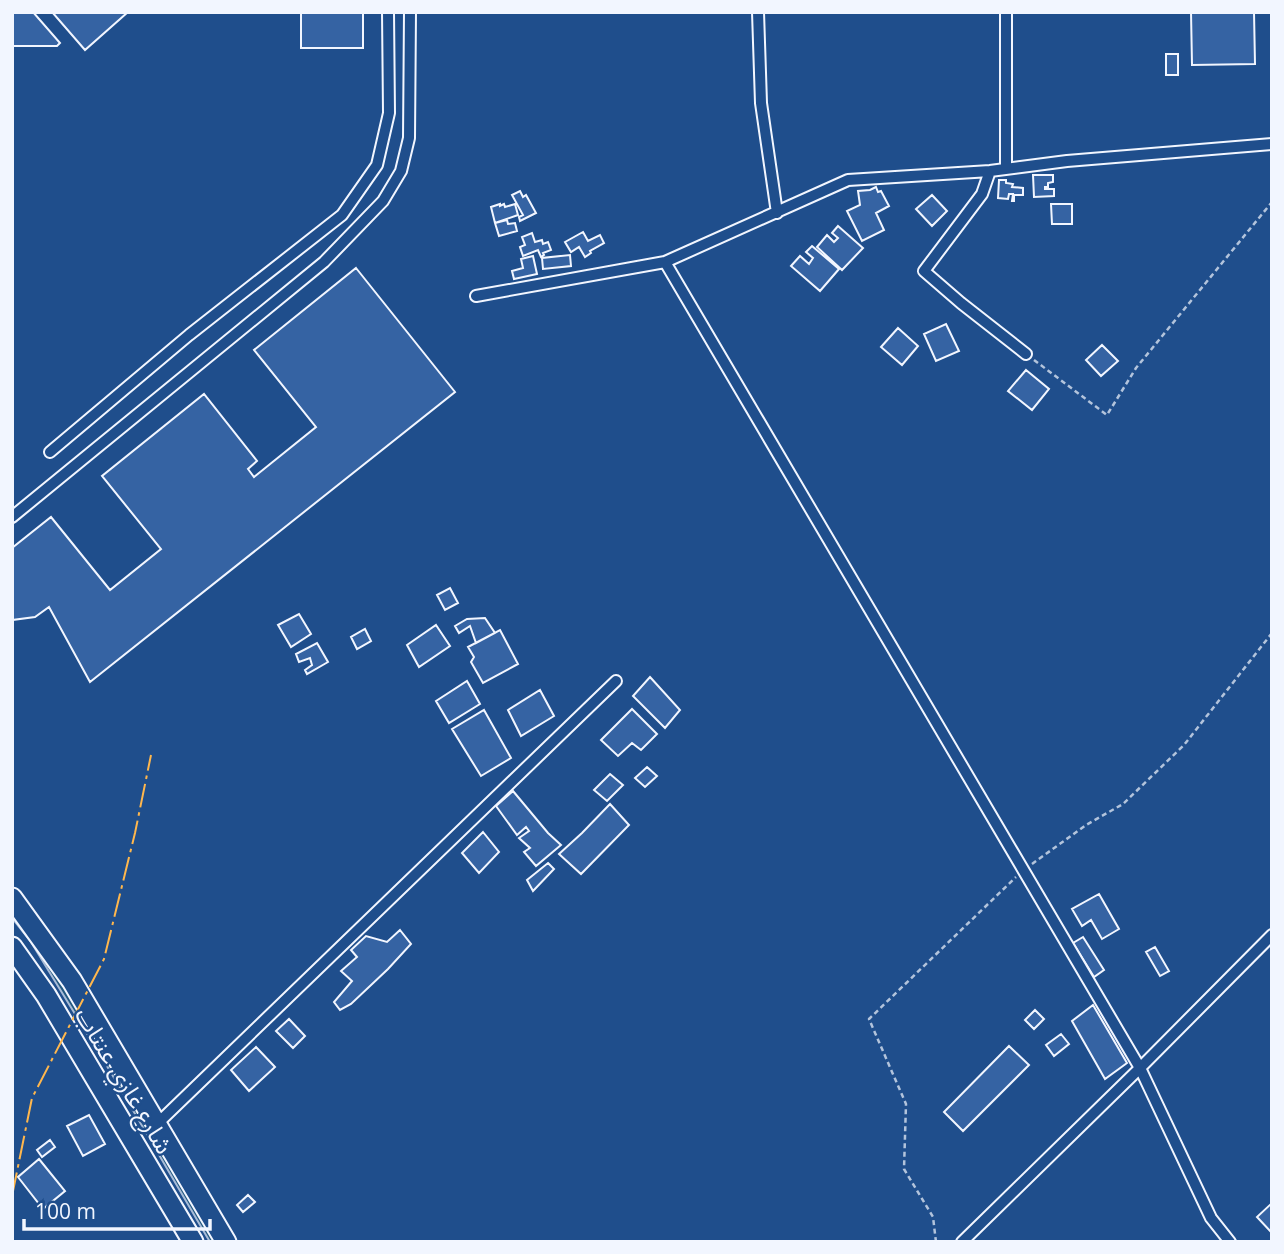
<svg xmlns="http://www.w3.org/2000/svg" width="1284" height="1254" viewBox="0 0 1284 1254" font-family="'Open Sans','Noto Sans Arabic',sans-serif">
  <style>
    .green { fill: #245a82; stroke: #a8bbd7; stroke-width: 2 }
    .building { fill: #3563a3; stroke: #f2f6ff; stroke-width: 2 }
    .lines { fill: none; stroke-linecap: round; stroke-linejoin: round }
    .minor-casing { stroke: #f2f6ff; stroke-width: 14 }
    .trunk-casing { stroke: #f2f6ff; stroke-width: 23 }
    .path { stroke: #b3c4dc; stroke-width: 2.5; stroke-dasharray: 5 3.5; stroke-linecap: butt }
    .minor { stroke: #1f4e8c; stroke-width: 10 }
    .trunk { stroke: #1f4e8c; stroke-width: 19 }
    .power { stroke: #ffb74d; stroke-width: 2; stroke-dasharray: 24 5 3.5 5; stroke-linecap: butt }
    .labels { text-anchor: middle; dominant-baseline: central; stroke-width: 5; stroke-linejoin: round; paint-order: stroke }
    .street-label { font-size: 24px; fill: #f2f6ff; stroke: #1f4e8c }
  </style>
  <rect width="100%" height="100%" fill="#1f4e8c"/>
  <path class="green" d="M 12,908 L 39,944 L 219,1242 L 210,1242 L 110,1071 L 31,942 L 12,918 Z"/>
  <path class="building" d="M 12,12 L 33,12 L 60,43 L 57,46 L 12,46 Z
    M 52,12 L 128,12 L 85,50 Z
    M 301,12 L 363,12 L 363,48 L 301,48 Z
    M 1191,12 L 1254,12 L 1255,64 L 1192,65 Z
    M 1166,54 L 1178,54 L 1178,75 L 1166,75 Z
    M 1033,175 L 1053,175 L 1053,182 L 1048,183 L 1048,187 L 1045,187 L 1045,189 L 1054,189 L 1054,196 L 1034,197 Z
    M 999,180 L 1006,180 L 1006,183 L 1013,184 L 1012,187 L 1023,188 L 1023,195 L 1014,195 L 1014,201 L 1012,201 L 1013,194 L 1009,194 L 1008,199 L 998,198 Z
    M 876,187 L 878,192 L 881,191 L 889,206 L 876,213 L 884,230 L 862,241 L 847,211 L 860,205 L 858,191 L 870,190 Z
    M 520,191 L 523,197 L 526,195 L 536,213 L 520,221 L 519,217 L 523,215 L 512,195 Z
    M 932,195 L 947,211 L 932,226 L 916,209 Z
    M 500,204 L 500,206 L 504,204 L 505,207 L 515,204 L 518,215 L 495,223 L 491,207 Z
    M 1051,204 L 1072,204 L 1072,224 L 1052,224 Z
    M 507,220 L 508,224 L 515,223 L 517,231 L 499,236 L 495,223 Z
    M 838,226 L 863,248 L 842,270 L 817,247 L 827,235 L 834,242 L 838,238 L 832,233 Z
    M 583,232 L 588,241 L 600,235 L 604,243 L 590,251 L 591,253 L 585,257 L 579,247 L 571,252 L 565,242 Z
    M 532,233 L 535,242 L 542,240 L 543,244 L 548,242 L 551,250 L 543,253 L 544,255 L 541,257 L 538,250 L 523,256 L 520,247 L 525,245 L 522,237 Z
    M 812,246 L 839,269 L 820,291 L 791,266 L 800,256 L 809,264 L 813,258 L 806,252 Z
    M 570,255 L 571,266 L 543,269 L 542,258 Z
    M 533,256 L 537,274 L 514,279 L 512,271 L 523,268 L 521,259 Z
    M 356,268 L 455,392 L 90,682 L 49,607 L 35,617 L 12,620 L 12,548 L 51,517 L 110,590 L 161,549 L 102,476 L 204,394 L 257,461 L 248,469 L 254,477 L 316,427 L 254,350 Z
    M 946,324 L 959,351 L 936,361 L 924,334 Z
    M 898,328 L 918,346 L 902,365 L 881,347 Z
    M 1102,345 L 1118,361 L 1101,376 L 1086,360 Z
    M 1026,370 L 1049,389 L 1032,410 L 1008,391 Z
    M 450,588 L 458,603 L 445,610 L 437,595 Z
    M 299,614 L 311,634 L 291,647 L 278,625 Z
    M 485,618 L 495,633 L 476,643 L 470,626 L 459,633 L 455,626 L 467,619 Z
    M 436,625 L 450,646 L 419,667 L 407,645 Z
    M 365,629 L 371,641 L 357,649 L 351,637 Z
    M 500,630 L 518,664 L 483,683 L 471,662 L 474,657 L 468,647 Z
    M 317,643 L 328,662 L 307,674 L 305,670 L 312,665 L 310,658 L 299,662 L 296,654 Z
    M 650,677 L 680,710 L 665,728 L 633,696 Z
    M 467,681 L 480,704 L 449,723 L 436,701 Z
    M 540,690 L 554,716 L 521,736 L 508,710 Z
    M 632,709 L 657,734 L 641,750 L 632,743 L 618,756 L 601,740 Z
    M 484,710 L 511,758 L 481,776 L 452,729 Z
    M 647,767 L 657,776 L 645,787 L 635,778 Z
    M 610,774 L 623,785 L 607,801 L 594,790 Z
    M 513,791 L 548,833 L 561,845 L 536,866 L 524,852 L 530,848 L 519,838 L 529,831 L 526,827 L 517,835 L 496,806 Z
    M 610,804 L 629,825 L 581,874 L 559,854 L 582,833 Z
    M 483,832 L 499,852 L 479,873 L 462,853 Z
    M 548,863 L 554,869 L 533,891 L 527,880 Z
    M 1099,894 L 1119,929 L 1102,939 L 1091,920 L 1082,926 L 1072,909 Z
    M 400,930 L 411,944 L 388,969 L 351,1004 L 340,1010 L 334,1002 L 352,981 L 341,971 L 357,957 L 351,950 L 366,936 L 387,942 Z
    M 1083,937 L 1104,970 L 1094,977 L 1073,943 Z
    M 1155,947 L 1169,971 L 1160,976 L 1146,952 Z
    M 1093,1005 L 1127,1063 L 1105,1079 L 1072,1021 Z
    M 1035,1010 L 1044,1019 L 1034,1029 L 1025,1020 Z
    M 289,1019 L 305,1036 L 293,1048 L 276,1031 Z
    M 1061,1034 L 1069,1044 L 1054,1056 L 1046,1045 Z
    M 1009,1046 L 1029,1065 L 963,1131 L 944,1112 Z
    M 256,1047 L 275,1067 L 249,1091 L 231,1070 Z
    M 89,1115 L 105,1144 L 83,1156 L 67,1126 Z
    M 50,1140 L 55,1147 L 42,1157 L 37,1150 Z
    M 39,1159 L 65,1191 L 43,1209 L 18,1177 Z
    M 248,1195 L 255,1202 L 243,1212 L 237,1205 Z
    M 1272,1203 L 1272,1233 L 1257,1217 Z"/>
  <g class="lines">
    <defs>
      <path id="minor" d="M 758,12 L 761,103 L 777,213
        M 1006,12 L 1006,168
        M 990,171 L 982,194 L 924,271 L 961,303 L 1026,354
        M 665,262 L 1140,1068 L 1211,1218 L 1230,1242
        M 476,296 L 665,262 L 848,180 L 990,171 L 1067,161 L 1272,144
        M 50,452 L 189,335 L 342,215 L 377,165 L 389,113 L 388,12
        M 12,517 L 324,262 L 383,201 L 401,171 L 409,138 L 410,12
        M 157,1124 L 616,681
        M 962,1242 L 1140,1068 L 1272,935"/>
      <path id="trunk" d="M 12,898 L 72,981 L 226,1242
        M 12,947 L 46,995 L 193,1242"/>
    </defs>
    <use href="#minor" class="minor-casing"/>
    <use href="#trunk" class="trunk-casing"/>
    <path class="path" d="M 1034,360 L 1107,415 L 1136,368 L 1272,202
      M 1032,864 L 1086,825 L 1123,804 L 1184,745 L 1272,633
      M 936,1242 L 933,1217 L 904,1169 L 906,1104 L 869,1019 L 1016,877"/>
    <use href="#minor" class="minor"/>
    <use href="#trunk" class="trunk"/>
    <path class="power" d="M 12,1196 L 32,1098 L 104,959 L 135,833 L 151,755"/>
  </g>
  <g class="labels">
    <g class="street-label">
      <text transform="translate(125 1080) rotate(59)">شارع غازي عنتاب</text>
    </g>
  </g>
  <rect width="1284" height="1254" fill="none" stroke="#f2f6ff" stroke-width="28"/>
  <path d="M24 1219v10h186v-10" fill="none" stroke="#f2f6ff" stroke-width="3.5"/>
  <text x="35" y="1219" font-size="21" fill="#f2f6ff" stroke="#1f4e8c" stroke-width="5" paint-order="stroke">100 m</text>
</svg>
